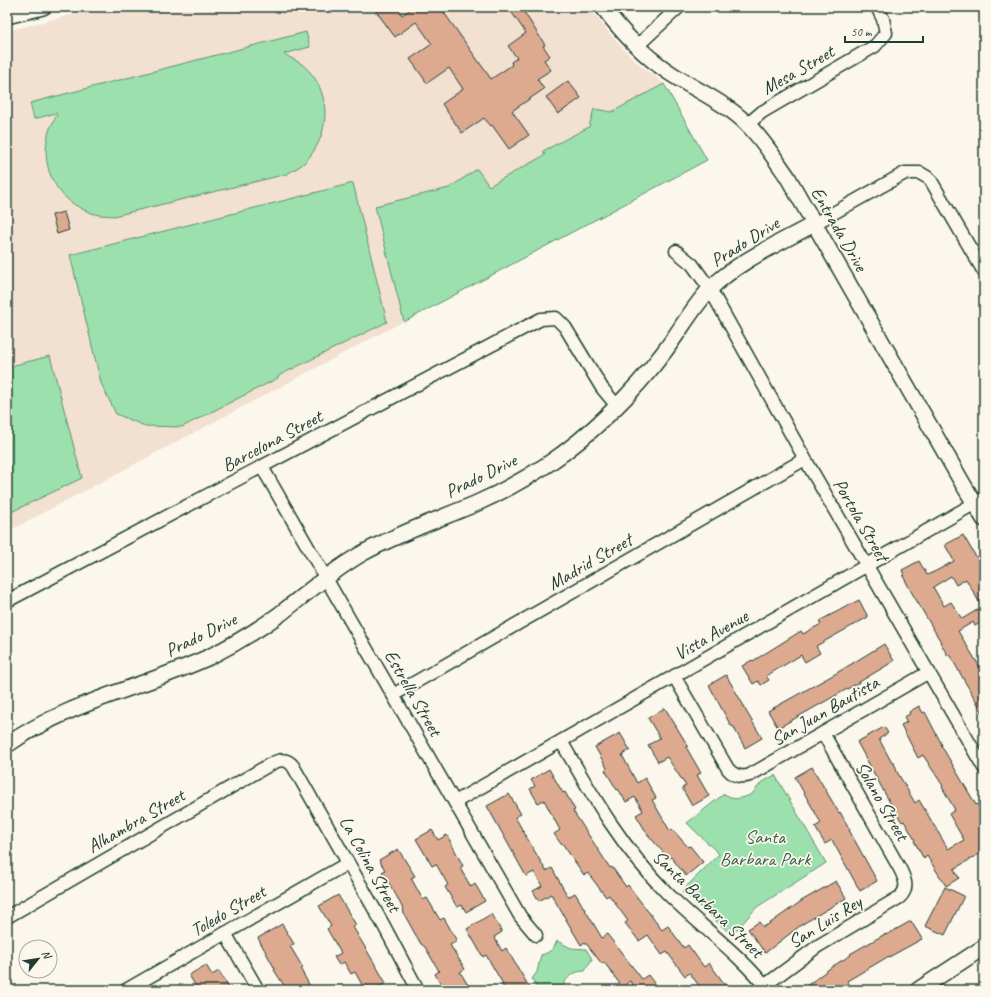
<svg xmlns="http://www.w3.org/2000/svg" width="991" height="997" viewBox="0 0 991 997" font-family="Caveat,sans-serif">
  <style>
    .built { fill: #f2e0d0 }
    .green { fill: #9ce1ad; stroke: #5e8f70 }
    .building { fill: #ddaa90; stroke: #1f3d34; fill-rule: evenodd }
    .lines { fill: none; stroke-linecap: round; stroke-linejoin: round }
    .minor-casing { stroke: #1f3d34; stroke-width: 15 }
    .tertiary-casing { stroke: #1f3d34; stroke-width: 18 }
    .minor { stroke: #fbf7ec; stroke-width: 12 }
    .tertiary { stroke: #fbf7ec; stroke-width: 15 }
    .labels { text-anchor: middle; dominant-baseline: central; stroke-width: 3.5; stroke-linejoin: round; paint-order: stroke }
    .street-label { font-size: 19px; fill: #1f3d34; stroke: #fbf7ec }
    .park-label { font-size: 19px; fill: #385e4c; stroke: #fbf7ec }
  </style>
  <rect width="100%" height="100%" fill="#fbf7ec"/>
  <filter id="ink" filterUnits="userSpaceOnUse"><feTurbulence type="fractalNoise" baseFrequency=".025" numOctaves="2"/><feDisplacementMap in="SourceGraphic" scale="8" xChannelSelector="R" yChannelSelector="G"/><feConvolveMatrix kernelMatrix="1 2 1 2 8 2 1 2 1" color-interpolation-filters="sRGB"/></filter>
  <g filter="url(#ink)">
    <path class="built" d="M 102,7 L 589,7 L 610,34 L 634,60 L 664,84 L 707,160 L 7,532 L 7,31 Z"/>
    <path class="green" d="M 306,32 L 310,47 L 284,54 C 290,58 298,61 303,65 C 333,91 331,135 305,162 C 300,167 293,170 287,174 L 114,216 C 107,215 99,216 92,213 C 58,202 40,170 48,135 C 49,128 54,121 57,115 L 56,113 L 34,119 L 30,103 Z
      M 664,84 L 707,160 L 404,322 L 375,206 L 449,188 L 477,169 L 489,186 L 545,155 L 543,151 L 589,127 L 594,109 L 612,112 Z
      M 353,183 L 387,322 L 278,376 L 278,378 L 182,427 L 145,426 L 116,414 L 101,383 L 70,255 Z
      M 50,356 L 82,478 L 7,514 L 7,367 Z
      M 775,775 L 826,863 L 757,907 L 732,935 L 682,891 L 719,854 L 687,823 L 724,794 L 735,799 L 745,797 L 752,794 L 761,783 Z
      M 557,941 L 571,948 L 586,949 L 592,959 L 585,971 C 574,971 565,977 562,989 L 545,990 L 544,989 L 538,990 L 532,979 L 537,972 L 541,955 C 549,953 554,949 557,941 Z"/>
    <path class="building" d="M 373,7 L 397,7 L 402,15 L 414,7 L 440,7 L 491,79 L 512,65 L 511,62 L 517,58 L 508,46 L 526,33 L 508,7 L 532,7 L 524,12 L 545,45 L 543,46 L 550,56 L 544,60 L 551,70 L 537,79 L 544,89 L 512,111 L 529,135 L 509,149 L 492,125 L 491,126 L 484,118 L 462,133 L 442,104 L 463,89 L 449,68 L 427,83 L 410,59 L 432,44 L 420,27 L 416,22 L 395,37 Z
      M 568,81 L 581,98 L 558,114 L 546,97 Z
      M 64,212 L 69,230 L 57,234 L 52,215 Z
      M 963,535 L 976,557 L 977,556 L 984,568 L 984,621 L 975,626 L 973,622 L 958,631 L 984,674 L 984,715 L 952,659 L 949,655 L 948,656 L 940,642 L 941,642 L 912,593 L 903,576 L 904,575 L 902,570 L 919,561 L 927,575 L 936,571 L 954,561 L 945,545 ZM 951,576 L 956,585 L 966,579 L 982,607 L 962,619 L 951,602 L 944,606 L 933,587 Z
      M 859,600 L 868,617 L 816,646 L 820,653 L 805,662 L 801,655 L 766,676 L 769,680 L 761,685 L 758,681 L 753,684 L 742,666 L 752,660 L 753,661 L 801,631 L 803,634 L 821,624 L 819,621 Z
      M 884,644 L 894,661 L 856,684 L 778,728 L 768,711 L 835,674 Z
      M 726,675 L 744,706 L 743,706 L 762,738 L 745,748 L 733,726 L 731,726 L 709,685 Z
      M 919,706 L 923,713 L 925,712 L 942,745 L 941,745 L 976,805 L 978,804 L 984,817 L 984,851 L 954,869 L 959,878 L 946,886 L 927,856 L 924,859 L 914,841 L 915,840 L 904,821 L 902,822 L 894,810 L 857,742 L 884,727 L 888,733 L 879,739 L 892,763 L 894,763 L 897,770 L 896,770 L 915,803 L 919,800 L 948,849 L 964,840 L 949,814 L 955,810 L 942,787 L 943,786 L 923,755 L 918,758 L 901,725 L 907,722 L 904,717 L 910,714 L 909,712 Z
      M 665,708 L 688,746 L 686,747 L 701,773 L 697,775 L 709,796 L 692,806 L 682,788 L 686,786 L 667,757 L 658,762 L 648,745 L 660,738 L 648,718 Z
      M 620,733 L 630,750 L 622,755 L 637,783 L 645,778 L 656,798 L 652,800 L 670,831 L 672,829 L 688,847 L 690,846 L 703,862 L 686,876 L 671,857 L 669,859 L 648,835 L 636,815 L 643,811 L 635,797 L 626,802 L 618,789 L 617,790 L 605,770 L 607,768 L 595,747 Z
      M 812,767 L 839,813 L 840,812 L 850,830 L 849,830 L 877,881 L 860,891 L 832,840 L 825,844 L 815,827 L 821,823 L 795,777 Z
      M 549,769 L 563,793 L 565,792 L 575,810 L 573,811 L 610,868 L 612,867 L 626,887 L 628,885 L 662,930 L 668,926 L 684,948 L 688,945 L 704,967 L 709,963 L 729,990 L 702,990 L 690,973 L 685,976 L 667,952 L 662,955 L 648,935 L 639,941 L 625,923 L 628,921 L 609,895 L 606,897 L 588,873 L 584,875 L 562,843 L 561,844 L 554,834 L 560,830 L 544,800 L 538,803 L 530,789 L 535,786 L 531,780 Z
      M 509,794 L 521,814 L 515,817 L 546,871 L 552,868 L 568,897 L 575,893 L 602,938 L 607,934 L 642,979 L 648,975 L 659,990 L 637,990 L 630,981 L 622,987 L 604,962 L 602,964 L 585,942 L 581,945 L 551,894 L 539,901 L 533,891 L 542,886 L 534,872 L 526,876 L 487,806 Z
      M 432,830 L 438,840 L 447,835 L 463,866 L 460,868 L 471,887 L 475,884 L 485,901 L 466,912 L 462,905 L 457,907 L 445,887 L 448,885 L 436,864 L 432,866 L 416,839 Z
      M 398,849 L 415,876 L 411,878 L 423,900 L 427,898 L 440,920 L 444,918 L 457,941 L 450,945 L 465,969 L 460,972 L 471,990 L 446,990 L 441,984 L 435,974 L 439,971 L 425,947 L 421,944 L 414,932 L 403,912 L 404,911 L 396,895 L 382,872 L 385,870 L 379,860 Z
      M 836,881 L 846,898 L 801,925 L 765,953 L 748,929 L 759,922 L 763,927 L 769,924 L 803,900 Z
      M 945,887 L 964,896 L 945,935 L 925,926 Z
      M 338,895 L 356,925 L 353,927 L 386,983 L 374,990 L 365,990 L 355,972 L 351,974 L 344,962 L 339,965 L 334,957 L 341,953 L 327,929 L 331,926 L 319,906 Z
      M 491,914 L 502,932 L 494,937 L 502,951 L 506,948 L 531,990 L 505,990 L 502,985 L 503,984 L 486,955 L 483,957 L 467,929 Z
      M 911,921 L 922,939 L 889,957 L 889,956 L 847,981 L 850,985 L 844,990 L 801,990 L 833,966 L 851,955 L 850,954 L 885,934 L 886,935 Z
      M 282,924 L 294,944 L 290,946 L 303,968 L 301,970 L 312,990 L 287,990 L 274,970 L 275,969 L 258,938 Z
      M 206,965 L 212,975 L 219,971 L 230,990 L 198,990 L 189,975 Z"/>
    <g class="lines">
      <defs>
        <path id="minor" d="M 637,46 L 679,7
          M 748,124 L 762,112 L 875,46 L 886,33 L 883,19 L 877,7
          M 814,224 L 905,173 L 920,173 L 930,179 L 984,272
          M 676,251 L 692,264 L 710,289 L 805,459 L 984,768
          M 262,467 L 520,916 L 536,935
          M 7,601 L 541,319 L 556,318 L 565,327 L 602,388 L 616,405
          M 674,676 L 728,769 C 734,776 742,778 750,775 L 929,672
          M 393,695 L 805,459
          M 561,741 C 592,795 622,848 667,893 C 700,926 739,953 768,990
          M 455,802 L 984,498
          M 7,917 L 269,765 C 278,760 286,757 293,766 L 384,926 L 418,990
          M 225,933 L 258,990
          M 764,986 L 818,946 L 900,897 C 909,888 905,879 900,869 L 823,733
          M 126,990 L 348,863"/>
        <path id="tertiary" d="M 603,7 C 621,31 642,54 667,71 C 693,89 727,103 748,125 C 763,140 775,159 787,176 L 963,484 L 984,519
          M 7,16 L 43,7
          M 7,745 C 68,702 142,688 209,657 C 233,645 258,630 280,614 C 307,593 333,570 363,553 C 399,533 437,520 475,504 C 500,493 525,479 548,464 C 590,436 634,392 664,352 C 680,331 692,308 710,289 C 738,261 780,243 814,224
          M 918,990 L 984,947"/>
      </defs>
      <use href="#minor" class="minor-casing"/>
      <use href="#tertiary" class="tertiary-casing"/>
      <use href="#minor" class="minor"/>
      <use href="#tertiary" class="tertiary"/>
    </g>
  </g>
  <g class="labels">
    <g class="street-label">
      <text transform="translate(798 70) rotate(-30)">Mesa Street</text>
      <text transform="translate(839 229) rotate(60)">Entrada Drive</text>
      <text transform="translate(745 242) rotate(-32)">Prado Drive</text>
      <text transform="translate(272 441) rotate(-28)">Barcelona Street</text>
      <text transform="translate(481 476) rotate(-26)">Prado Drive</text>
      <text transform="translate(861 520) rotate(60)">Portola Street</text>
      <text transform="translate(590 562) rotate(-30)">Madrid Street</text>
      <text transform="translate(201 635) rotate(-26)">Prado Drive</text>
      <text transform="translate(711 635) rotate(-30)">Vista Avenue</text>
      <text transform="translate(413 693) rotate(60)">Estrella Street</text>
      <text transform="translate(825 711) rotate(-30)">San Juan Bautista</text>
      <text transform="translate(882 801) rotate(60)">Solano Street</text>
      <text transform="translate(136 821) rotate(-30)">Alhambra Street</text>
      <text transform="translate(370 864) rotate(61)">La Colina Street</text>
      <text transform="translate(708 904) rotate(44)">Santa Barbara Street</text>
      <text transform="translate(228 911) rotate(-30)">Toledo Street</text>
      <text transform="translate(825 922) rotate(-32)">San Luis Rey</text>
    </g>
    <g class="park-label">
      <text x="765" y="837">Santa<tspan x="765" dy="22">Barbara Park</tspan></text>
    </g>
  </g>
  <rect width="991" height="997" fill="none" stroke="#fbf7ec" stroke-width="24"/>
  <rect x="12" y="12" width="967" height="973" fill="none" stroke="#1f3d34" stroke-width="1.5" filter="url(#ink)"/>
  <g transform="translate(38 959) rotate(60)"><circle r="19" fill="#fbf7ec" stroke="#a3ada2"/>
  <path d="M0-3L7 15L0 10L-7 15Z" fill="#1f3d34"/>
  <text y="-6" font-size="11" font-weight="bold" text-anchor="middle" fill="#1f3d34">N</text>
  </g>
  <path d="M845 36v6h78v-6" fill="none" stroke="#1f3d34" stroke-width="2"/>
  <text x="851" y="36" font-size="12" fill="#1f3d34" stroke="#fbf7ec" stroke-width="3" paint-order="stroke">50 m</text>
</svg>
